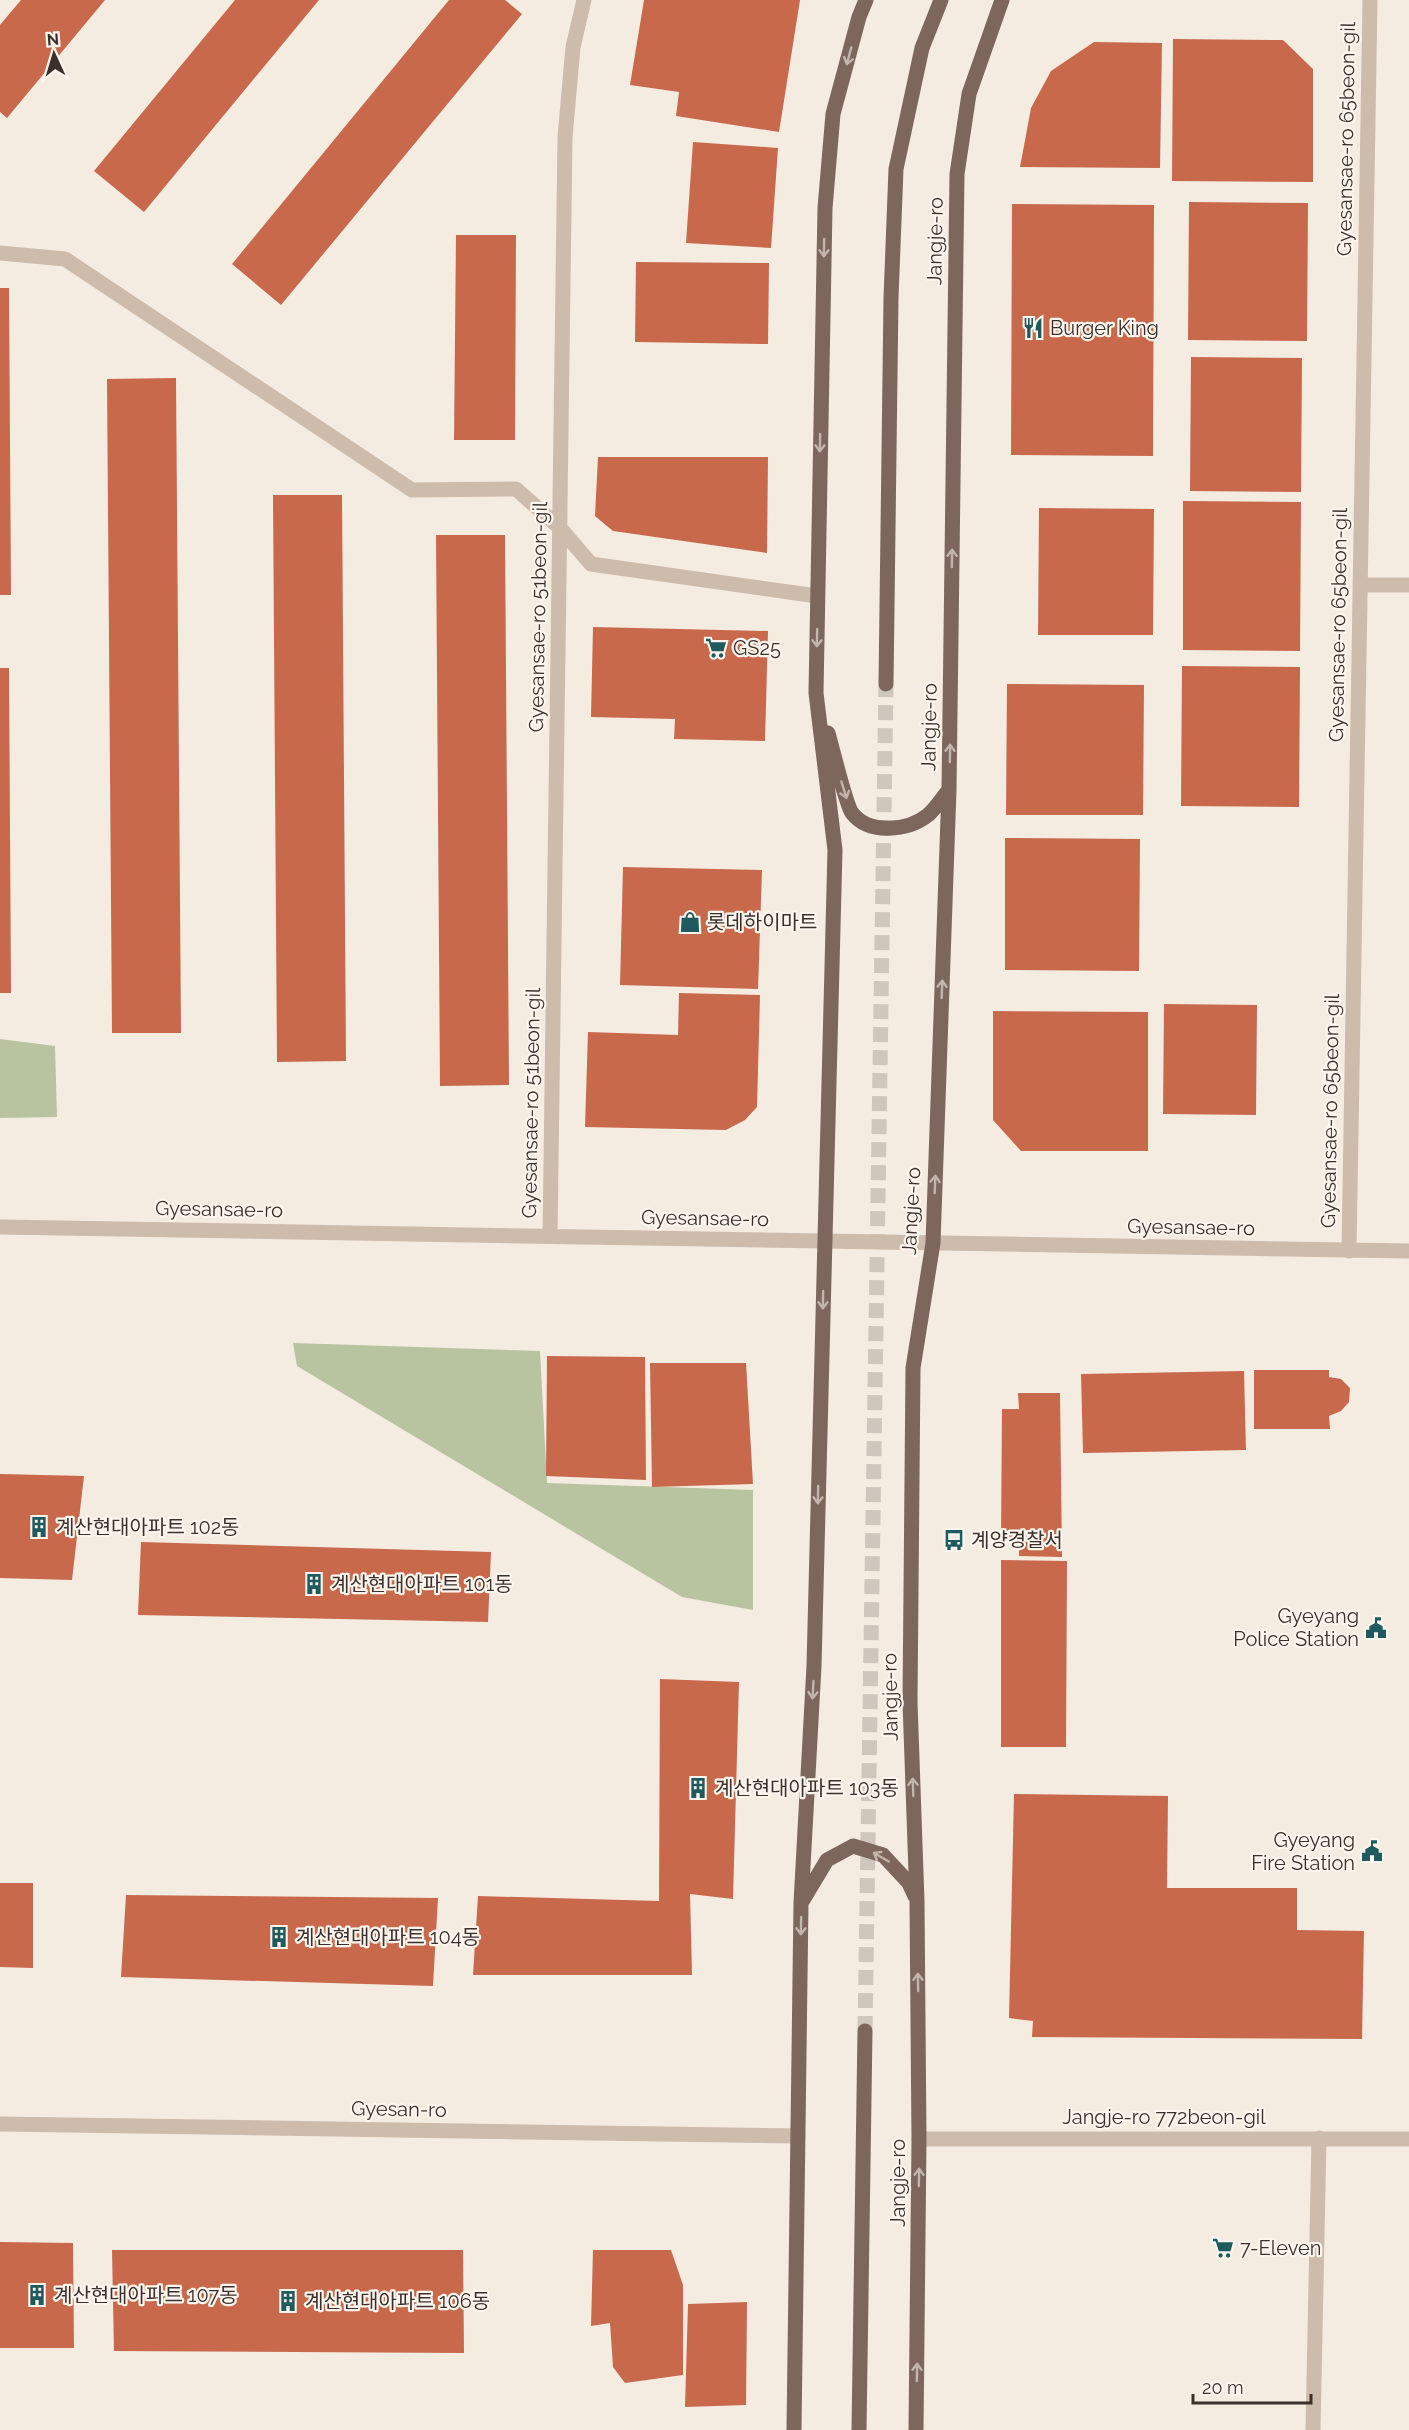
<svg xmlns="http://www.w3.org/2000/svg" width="1409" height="2430" viewBox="0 0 1409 2430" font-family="Raleway,'Noto Sans KR',sans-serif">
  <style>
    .green { fill: #b8c4a0 }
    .building { fill: #c8694b }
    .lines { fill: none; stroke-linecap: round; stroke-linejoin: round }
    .major-tunnel { stroke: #cfc6bd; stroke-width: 15; stroke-dasharray: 15 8; stroke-linecap: butt }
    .minor { stroke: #cdbbac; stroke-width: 15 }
    .major { stroke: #7d675c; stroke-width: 15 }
    .oneway { stroke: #c2b5ac }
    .labels { text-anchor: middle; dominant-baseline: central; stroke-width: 4.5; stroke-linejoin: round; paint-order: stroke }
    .street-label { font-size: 20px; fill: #3b302b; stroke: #fbf5ee }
    .poi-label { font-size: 20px; fill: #3b302b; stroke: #fbf5ee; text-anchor: start }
  </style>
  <rect width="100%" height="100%" fill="#f4ebe1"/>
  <path class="green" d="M 0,1039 L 55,1046 L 57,1117 L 0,1118 Z
    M 293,1343 L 540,1351 L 547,1483 L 753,1490 L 753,1610 L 682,1597 L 297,1366 Z"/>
  <path class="building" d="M 21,0 L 105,0 L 7,118 L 0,112 L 0,25 Z
    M 235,0 L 319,0 L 144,212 L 94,171 Z
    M 449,0 L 505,0 L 522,14 L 281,305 L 232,264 Z
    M 644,0 L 800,0 L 779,132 L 676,116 L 679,92 L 630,85 Z
    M 1173,39 L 1283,40 L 1313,69 L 1313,182 L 1172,181 Z
    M 1094,42 L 1162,43 L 1160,168 L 1020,167 L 1031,108 L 1051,71 Z
    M 693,142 L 778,148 L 771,248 L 686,243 Z
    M 1189,202 L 1308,203 L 1307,341 L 1188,340 Z
    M 1012,204 L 1154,205 L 1153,456 L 1011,455 Z
    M 456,235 L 516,235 L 515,440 L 454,440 Z
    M 636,262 L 769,263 L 768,344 L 635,342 Z
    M 0,288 L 9,288 L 11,595 L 0,595 Z
    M 1191,357 L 1302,358 L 1301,492 L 1190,491 Z
    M 176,378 L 181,1033 L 112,1033 L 107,379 Z
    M 598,457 L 768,457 L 767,553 L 613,531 L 595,516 Z
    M 273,495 L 342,495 L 346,1061 L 277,1062 Z
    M 1183,501 L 1301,502 L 1300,651 L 1183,650 Z
    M 1039,508 L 1154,509 L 1153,635 L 1038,635 Z
    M 436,535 L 505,535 L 509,1085 L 440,1086 Z
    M 593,627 L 768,631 L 765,741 L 674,739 L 675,719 L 591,717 Z
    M 1182,666 L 1300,667 L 1299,807 L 1181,806 Z
    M 0,668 L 9,668 L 11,993 L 0,993 Z
    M 1007,684 L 1144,685 L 1143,815 L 1006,815 Z
    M 1005,838 L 1140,839 L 1139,971 L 1005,970 Z
    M 623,867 L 762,870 L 758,989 L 620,985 Z
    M 679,993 L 760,995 L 757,1107 L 745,1120 L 726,1130 L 585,1127 L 588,1032 L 678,1035 Z
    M 1164,1004 L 1257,1005 L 1256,1115 L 1163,1114 Z
    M 993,1011 L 1148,1012 L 1148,1151 L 1021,1151 L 993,1120 Z
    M 547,1356 L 645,1357 L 646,1480 L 546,1476 Z
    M 650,1363 L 746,1363 L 753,1484 L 652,1487 Z
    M 1254,1370 L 1329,1370 L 1329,1377 L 1341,1379 L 1350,1388 L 1349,1402 L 1341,1411 L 1329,1416 L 1330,1429 L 1254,1429 Z
    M 1244,1371 L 1246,1450 L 1083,1453 L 1081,1374 Z
    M 1018,1393 L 1060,1393 L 1062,1557 L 1019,1556 L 1019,1539 L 1001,1539 L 1002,1409 L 1019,1409 Z
    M 0,1474 L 84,1476 L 72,1580 L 0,1578 Z
    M 141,1542 L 491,1552 L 488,1622 L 138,1615 Z
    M 1001,1560 L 1067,1561 L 1066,1747 L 1001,1747 Z
    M 660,1679 L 739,1682 L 733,1899 L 690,1894 L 692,1975 L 473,1975 L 478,1896 L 659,1901 Z
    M 1014,1794 L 1168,1796 L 1167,1888 L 1297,1888 L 1297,1930 L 1364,1931 L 1362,2039 L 1032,2037 L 1033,2021 L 1009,2018 Z
    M 0,1883 L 33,1883 L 33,1968 L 0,1967 Z
    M 126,1895 L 438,1898 L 433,1986 L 121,1977 Z
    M 0,2242 L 73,2243 L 74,2348 L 0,2348 Z
    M 112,2250 L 463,2250 L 464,2353 L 114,2351 Z
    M 593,2250 L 671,2250 L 683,2285 L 683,2375 L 625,2383 L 613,2367 L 610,2323 L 591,2326 Z
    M 747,2302 L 746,2405 L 685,2407 L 688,2304 Z"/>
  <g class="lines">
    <path class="major-tunnel" d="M 865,2031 L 886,684"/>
    <path class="minor" d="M 0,253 L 65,259 L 412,490 L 516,489 L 560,528 L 591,564 L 817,596
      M 1360,585 L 1409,585
      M 0,1227 L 1409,1251
      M 550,1236 L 565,137 L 573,47 L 584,0
      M 1349,1251 L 1370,0
      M 0,2124 L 798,2136
      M 919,2139 L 1409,2139
      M 1313,2430 L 1319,2138"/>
    <path class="major" d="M 886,684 L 891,298 L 896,169 L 922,48 L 941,0
      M 828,733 C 832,747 846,805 852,813 C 869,835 908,831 928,815 C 936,808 942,798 949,790
      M 803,1900 L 827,1860 L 853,1846 L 883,1855 L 909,1883 L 915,1896
      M 794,2430 L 801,1903 L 814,1666 L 835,850 L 816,693 L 825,208 L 833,114 L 859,17 L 866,0
      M 859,2430 L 865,2031
      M 916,2430 L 919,2139 L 917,1901 L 910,1702 L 913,1368 L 933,1243 L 949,790 L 957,174 L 969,94 L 1002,0"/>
  </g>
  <defs><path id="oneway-shaft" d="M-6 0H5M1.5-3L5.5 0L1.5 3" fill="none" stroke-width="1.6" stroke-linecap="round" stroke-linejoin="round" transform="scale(1.5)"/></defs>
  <g class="oneway">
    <use href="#oneway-shaft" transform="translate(849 56) rotate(105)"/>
    <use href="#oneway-shaft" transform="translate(824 248) rotate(91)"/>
    <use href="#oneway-shaft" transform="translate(820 443) rotate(91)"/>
    <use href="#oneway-shaft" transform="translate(952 558) rotate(-89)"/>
    <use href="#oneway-shaft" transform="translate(817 638) rotate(91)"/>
    <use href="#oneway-shaft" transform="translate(950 753) rotate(-89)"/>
    <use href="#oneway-shaft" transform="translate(844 790) rotate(73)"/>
    <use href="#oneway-shaft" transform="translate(942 989) rotate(-88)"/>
    <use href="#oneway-shaft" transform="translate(935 1184) rotate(-88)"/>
    <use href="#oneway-shaft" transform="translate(823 1300) rotate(91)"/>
    <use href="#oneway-shaft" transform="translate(818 1495) rotate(91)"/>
    <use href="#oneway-shaft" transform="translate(813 1690) rotate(93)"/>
    <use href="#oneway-shaft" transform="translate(913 1787) rotate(-92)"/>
    <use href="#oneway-shaft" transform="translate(881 1857) rotate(-150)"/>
    <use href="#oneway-shaft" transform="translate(801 1926) rotate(91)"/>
    <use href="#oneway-shaft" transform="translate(918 1982) rotate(-91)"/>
    <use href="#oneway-shaft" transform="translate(919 2177) rotate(-89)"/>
    <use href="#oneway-shaft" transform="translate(917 2372) rotate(-89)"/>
  </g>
  <defs>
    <symbol id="restaurant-bare" viewBox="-9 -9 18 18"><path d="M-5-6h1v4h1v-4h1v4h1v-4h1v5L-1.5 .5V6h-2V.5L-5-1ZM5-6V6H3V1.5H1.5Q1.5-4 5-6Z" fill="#1f5a5e" stroke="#fbf5ee" stroke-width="2.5" paint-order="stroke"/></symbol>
    <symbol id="supermarket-bare" viewBox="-9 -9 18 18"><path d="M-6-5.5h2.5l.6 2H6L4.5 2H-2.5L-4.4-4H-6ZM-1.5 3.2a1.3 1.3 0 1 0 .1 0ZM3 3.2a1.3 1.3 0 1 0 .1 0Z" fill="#1f5a5e" stroke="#fbf5ee" stroke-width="2.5" paint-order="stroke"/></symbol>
    <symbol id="shop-bare" viewBox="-9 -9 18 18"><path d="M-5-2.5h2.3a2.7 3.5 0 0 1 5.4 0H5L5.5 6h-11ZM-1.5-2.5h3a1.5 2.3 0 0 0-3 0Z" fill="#1f5a5e" stroke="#fbf5ee" stroke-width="2.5" paint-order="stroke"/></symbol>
    <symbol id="building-bare" viewBox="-9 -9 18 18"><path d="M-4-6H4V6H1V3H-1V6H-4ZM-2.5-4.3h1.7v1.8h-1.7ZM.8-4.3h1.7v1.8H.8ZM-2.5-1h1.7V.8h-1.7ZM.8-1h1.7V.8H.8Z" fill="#1f5a5e" stroke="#fbf5ee" stroke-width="2.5" paint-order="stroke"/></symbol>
    <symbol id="bus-bare" viewBox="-9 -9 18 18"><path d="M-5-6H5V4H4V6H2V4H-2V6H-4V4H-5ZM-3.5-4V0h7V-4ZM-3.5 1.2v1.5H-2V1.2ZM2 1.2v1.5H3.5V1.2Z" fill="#1f5a5e" stroke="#fbf5ee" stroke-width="2.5" paint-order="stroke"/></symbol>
    <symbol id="civic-bare" viewBox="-9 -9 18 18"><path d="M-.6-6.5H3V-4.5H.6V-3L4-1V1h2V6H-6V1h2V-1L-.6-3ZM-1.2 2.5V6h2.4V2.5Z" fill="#1f5a5e" stroke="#fbf5ee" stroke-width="2.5" paint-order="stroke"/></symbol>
  </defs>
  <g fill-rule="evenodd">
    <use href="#restaurant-bare" x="1018" y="313" width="30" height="30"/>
    <use href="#supermarket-bare" x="701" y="633" width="30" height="30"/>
    <use href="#shop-bare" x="675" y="907" width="30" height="30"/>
    <use href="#building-bare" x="24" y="1512" width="30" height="30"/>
    <use href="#bus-bare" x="939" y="1525" width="30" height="30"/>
    <use href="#building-bare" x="299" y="1569" width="30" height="30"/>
    <use href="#civic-bare" x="1361" y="1613" width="30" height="30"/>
    <use href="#building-bare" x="683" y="1773" width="30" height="30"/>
    <use href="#civic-bare" x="1357" y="1836" width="30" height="30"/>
    <use href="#building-bare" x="264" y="1922" width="30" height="30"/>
    <use href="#supermarket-bare" x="1208" y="2233" width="30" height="30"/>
    <use href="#building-bare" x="22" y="2280" width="30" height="30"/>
    <use href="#building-bare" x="273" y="2286" width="30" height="30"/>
  </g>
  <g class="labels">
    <g class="street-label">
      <text transform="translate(1346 139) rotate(-89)">Gyesansae-ro 65beon-gil</text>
      <text transform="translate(935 241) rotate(-89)">Jangje-ro</text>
      <text transform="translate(538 617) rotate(-89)">Gyesansae-ro 51beon-gil</text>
      <text transform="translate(1338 625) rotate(-89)">Gyesansae-ro 65beon-gil</text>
      <text transform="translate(929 727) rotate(-89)">Jangje-ro</text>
      <text transform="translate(531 1103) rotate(-89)">Gyesansae-ro 51beon-gil</text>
      <text transform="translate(1330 1111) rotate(-89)">Gyesansae-ro 65beon-gil</text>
      <text transform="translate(219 1209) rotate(1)">Gyesansae-ro</text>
      <text transform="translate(911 1211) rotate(-87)">Jangje-ro</text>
      <text transform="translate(705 1218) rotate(1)">Gyesansae-ro</text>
      <text transform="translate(1191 1227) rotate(1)">Gyesansae-ro</text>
      <text transform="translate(890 1697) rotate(-91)">Jangje-ro</text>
      <text transform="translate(399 2109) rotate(1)">Gyesan-ro</text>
      <text x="1164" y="2117">Jangje-ro 772beon-gil</text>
      <text transform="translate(898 2183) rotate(-90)">Jangje-ro</text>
    </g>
    <g class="poi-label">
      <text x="1050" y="328">Burger King</text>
      <text x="733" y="648">GS25</text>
      <text x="707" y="922">롯데하이마트</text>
      <text x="56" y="1527">계산현대아파트 102동</text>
      <text x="971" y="1540">계양경찰서</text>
      <text x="331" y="1584">계산현대아파트 101동</text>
      <text x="1359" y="1616" text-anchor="end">Gyeyang<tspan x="1359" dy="23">Police Station</tspan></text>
      <text x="715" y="1788">계산현대아파트 103동</text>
      <text x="1355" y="1840" text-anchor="end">Gyeyang<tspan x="1355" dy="23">Fire Station</tspan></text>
      <text x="296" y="1937">계산현대아파트 104동</text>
      <text x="1240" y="2248">7-Eleven</text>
      <text x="54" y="2295">계산현대아파트 107동</text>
      <text x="305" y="2301">계산현대아파트 106동</text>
    </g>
  </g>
  <g transform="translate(54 54) rotate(356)" stroke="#fbf5ee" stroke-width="4.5" paint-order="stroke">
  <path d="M0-4.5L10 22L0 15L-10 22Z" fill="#3b302b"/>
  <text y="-9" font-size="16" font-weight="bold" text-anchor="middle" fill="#3b302b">N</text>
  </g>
  <path d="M1193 2394v9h118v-9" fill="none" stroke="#3b302b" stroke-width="3"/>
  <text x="1202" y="2394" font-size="18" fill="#3b302b" stroke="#fbf5ee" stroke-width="4.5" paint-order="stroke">20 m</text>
</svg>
